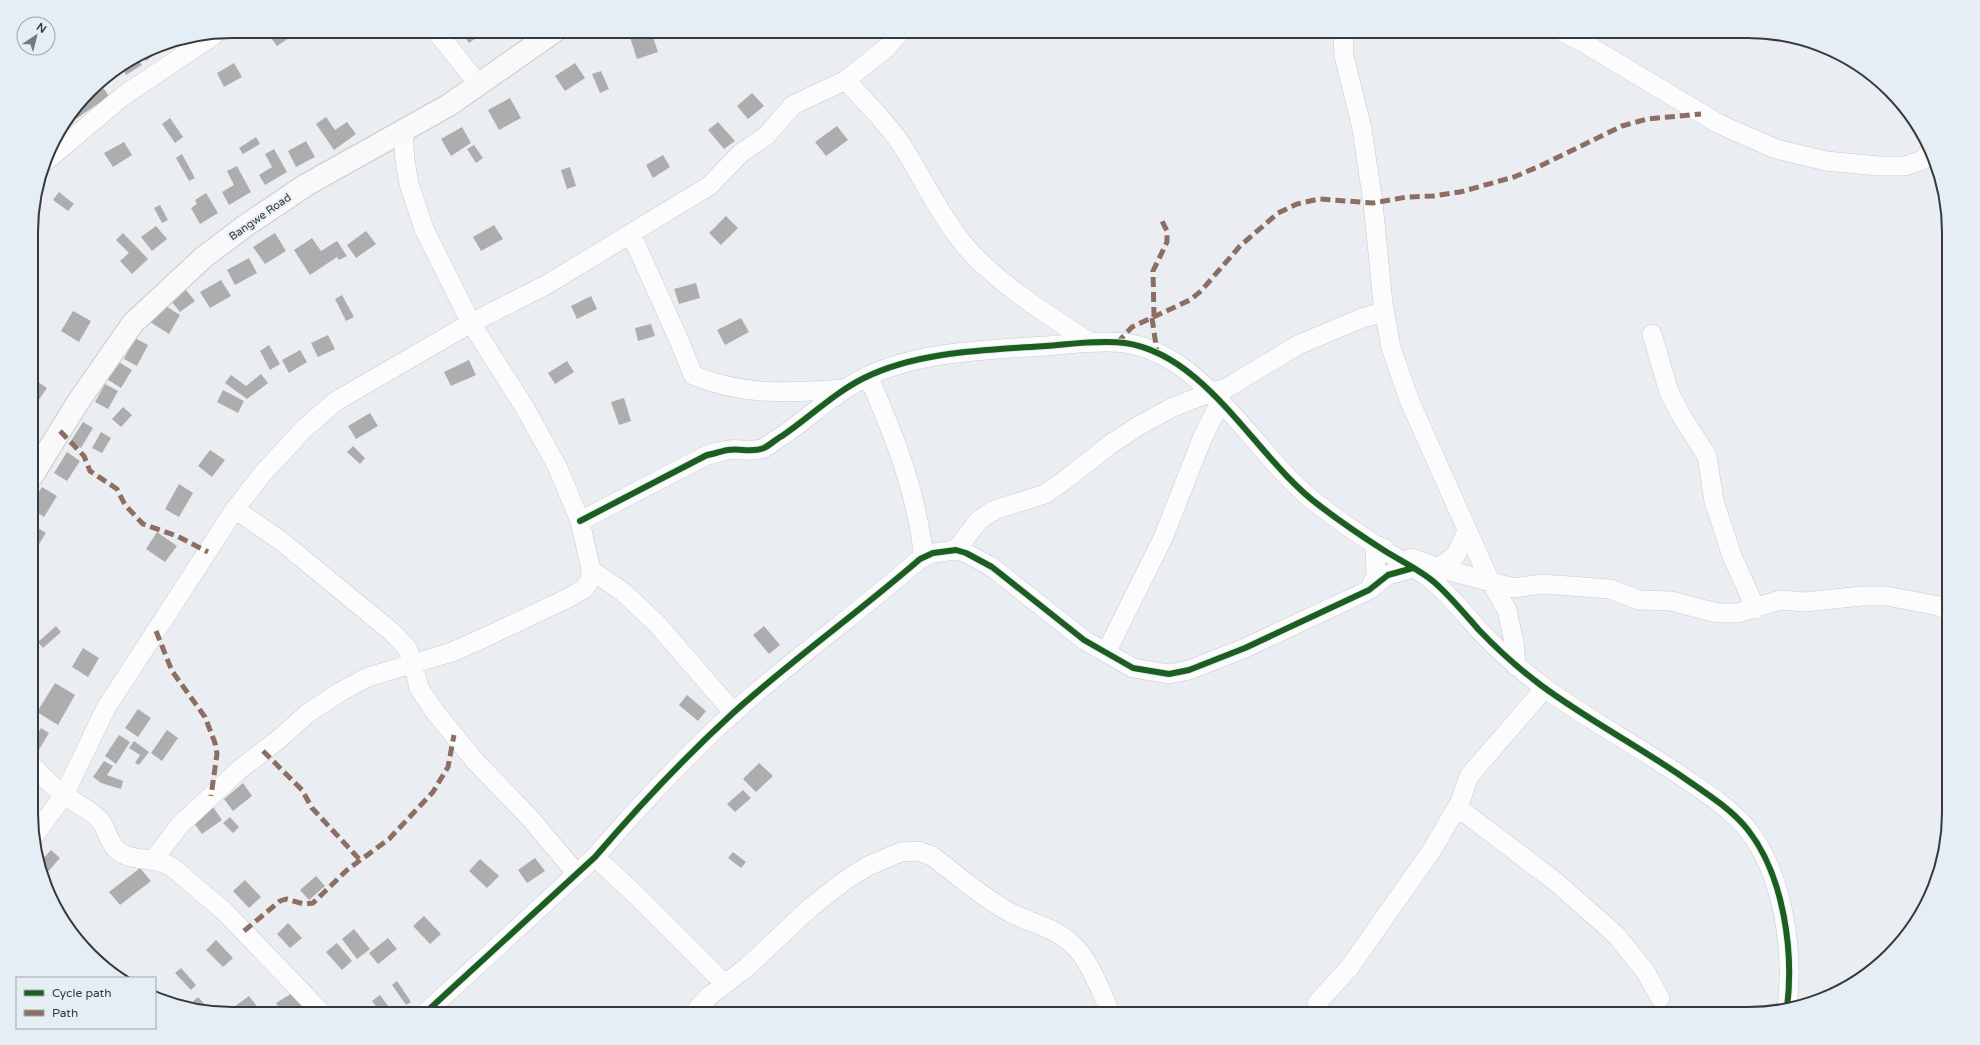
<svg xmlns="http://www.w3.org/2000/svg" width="1980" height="1045" viewBox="0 0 1980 1045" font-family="'Varela Round',sans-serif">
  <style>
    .building { fill: #adadae }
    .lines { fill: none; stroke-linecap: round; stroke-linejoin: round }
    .street-casing { stroke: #c7cacd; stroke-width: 20 }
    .secondary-casing { stroke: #c7cacd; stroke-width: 24 }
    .street { stroke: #fcfcfd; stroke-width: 19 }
    .secondary { stroke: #faf8f9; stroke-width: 22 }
    .quiet { stroke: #8d6e63; stroke-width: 5; stroke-dasharray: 10 5; stroke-linecap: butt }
    .cycleway-casing { stroke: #e6eef5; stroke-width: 8 }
    .cycleway { stroke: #1b5e20; stroke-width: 6 }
    .labels { text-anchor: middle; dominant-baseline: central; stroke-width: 4; stroke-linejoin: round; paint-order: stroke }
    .street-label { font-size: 11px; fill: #363a3c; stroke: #e6eef5 }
    .rim { fill: none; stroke: #363a3c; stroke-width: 2 }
  </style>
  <rect width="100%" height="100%" fill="#eaeef2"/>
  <path class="building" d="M 266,31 L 297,31 L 298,32 L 277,46 Z
    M 461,31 L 486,31 L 469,43 Z
    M 628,31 L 651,31 L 658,52 L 637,59 Z
    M 160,45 L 162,48 L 146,61 L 141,55 L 155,46 Z
    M 137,58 L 142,65 L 126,75 L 121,67 Z
    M 234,63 L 242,77 L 224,87 L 217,73 Z
    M 575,63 L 585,78 L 565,91 L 555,76 Z
    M 601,71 L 609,89 L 600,93 L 592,74 Z
    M 99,82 L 109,96 L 76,119 L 73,115 Z
    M 752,93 L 764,106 L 748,119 L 737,106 Z
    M 510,98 L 521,118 L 499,130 L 488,110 Z
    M 326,117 L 335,130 L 347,122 L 356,134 L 334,150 L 316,124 Z
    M 170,118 L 183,137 L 175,143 L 162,124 Z
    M 718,122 L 735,141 L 724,149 L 708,130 Z
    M 837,126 L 848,140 L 826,156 L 815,142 Z
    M 462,127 L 471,143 L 451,156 L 441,139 Z
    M 256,137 L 260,144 L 243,154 L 239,148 Z
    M 306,141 L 315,157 L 296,167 L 288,151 Z
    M 124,142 L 132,155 L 113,167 L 104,153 Z
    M 474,145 L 483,158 L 476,163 L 467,149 Z
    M 274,149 L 287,172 L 265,185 L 259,175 L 272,167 L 265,154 Z
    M 182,154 L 195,178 L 189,181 L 176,158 Z
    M 663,155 L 670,167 L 653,178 L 646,165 Z
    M 237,166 L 251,192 L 229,205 L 222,192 L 234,185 L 227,171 Z
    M 570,167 L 576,186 L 567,189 L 561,170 Z
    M 59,192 L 74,204 L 68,211 L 53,200 Z
    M 206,193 L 218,213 L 200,224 L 191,208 L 197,204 L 195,200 Z
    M 160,205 L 168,220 L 162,223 L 154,208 Z
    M 726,216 L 738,228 L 721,245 L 709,233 Z
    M 494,225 L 503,239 L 481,251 L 473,237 Z
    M 156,226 L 167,239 L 152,251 L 141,237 Z
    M 366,231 L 376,244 L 356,258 L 347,245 Z
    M 123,233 L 148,259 L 132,274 L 120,261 L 129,253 L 116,240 Z
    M 275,233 L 286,251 L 265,264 L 253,247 Z
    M 312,238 L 321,251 L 337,241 L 347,256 L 339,260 L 337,257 L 310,275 L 294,250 Z
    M 249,258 L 257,273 L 235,285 L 227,270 Z
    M 221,280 L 231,296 L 210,308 L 200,292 Z
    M 696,283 L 700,298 L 679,304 L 674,289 Z
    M 181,284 L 195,301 L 180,312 L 167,296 Z
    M 342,295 L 354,317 L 346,321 L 335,299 Z
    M 591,296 L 597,309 L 577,319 L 571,306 Z
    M 158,301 L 180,315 L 169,334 L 147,320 Z
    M 73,311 L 91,321 L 79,342 L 61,331 Z
    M 741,318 L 749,332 L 725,345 L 717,330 Z
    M 651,324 L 655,336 L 638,341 L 635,328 Z
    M 328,335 L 335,349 L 318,357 L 311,343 Z
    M 135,338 L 148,345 L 137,366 L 124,359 Z
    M 269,345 L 280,364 L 270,370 L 260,351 Z
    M 300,350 L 307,362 L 289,373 L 282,360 Z
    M 469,360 L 476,375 L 451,386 L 444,372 Z
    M 117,361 L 132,370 L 121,388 L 107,379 Z
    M 567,361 L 574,372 L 555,384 L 548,373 Z
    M 261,374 L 268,383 L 247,399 L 225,383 L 231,375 L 246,386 Z
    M 32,378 L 47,388 L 35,405 L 32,403 Z
    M 105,384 L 118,391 L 108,409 L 95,402 Z
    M 223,390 L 244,401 L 238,413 L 217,402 Z
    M 624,398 L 631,421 L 619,425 L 611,402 Z
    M 123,407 L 132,415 L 121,427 L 112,419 Z
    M 370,413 L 378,426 L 356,439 L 348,426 Z
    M 83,422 L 93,428 L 81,448 L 71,441 Z
    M 101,432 L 111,438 L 102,453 L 92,448 Z
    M 353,446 L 365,458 L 360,464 L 347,452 Z
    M 210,450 L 225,460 L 212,477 L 198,466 Z
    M 67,452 L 80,461 L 67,481 L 54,473 Z
    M 179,484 L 193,493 L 179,517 L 165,509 Z
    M 42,487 L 57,496 L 44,517 L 32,509 L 32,503 Z
    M 32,524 L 46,533 L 34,552 L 32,551 Z
    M 157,532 L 177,546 L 165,562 L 146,549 Z
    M 56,626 L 61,632 L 43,648 L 38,642 Z
    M 764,626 L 780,645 L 769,654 L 753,635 Z
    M 83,648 L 99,658 L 88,677 L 72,667 Z
    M 55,683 L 75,695 L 58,725 L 37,712 Z
    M 687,695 L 706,711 L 698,721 L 679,705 Z
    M 138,709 L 151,718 L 138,737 L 125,728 Z
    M 41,728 L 49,733 L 35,756 L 33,755 L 33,742 Z
    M 167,730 L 178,738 L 162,761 L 151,753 Z
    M 119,735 L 130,742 L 116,764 L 105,756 Z
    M 134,741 L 149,752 L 139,765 L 135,763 L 140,755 L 129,748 Z
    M 104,761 L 113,766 L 107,775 L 123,781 L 121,789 L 101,783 L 93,777 Z
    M 759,763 L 773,776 L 756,792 L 743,779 Z
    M 243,783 L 252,796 L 233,811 L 224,799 Z
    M 743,790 L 751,798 L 735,812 L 727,804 Z
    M 213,807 L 222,820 L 202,834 L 193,822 Z
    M 230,817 L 239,827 L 233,833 L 223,823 Z
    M 51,850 L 60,858 L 46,874 L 40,868 L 39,863 Z
    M 733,852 L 746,862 L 741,868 L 728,858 Z
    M 535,858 L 545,871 L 527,883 L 518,870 Z
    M 480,859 L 499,876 L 487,888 L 469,871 Z
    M 140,868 L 151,881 L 120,905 L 109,892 Z
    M 316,876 L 325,886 L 309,900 L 300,890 Z
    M 245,880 L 261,897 L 249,908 L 233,891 Z
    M 424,916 L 441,934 L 430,944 L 413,926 Z
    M 288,923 L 302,938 L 290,948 L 277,934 Z
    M 354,929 L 370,949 L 357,959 L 342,939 Z
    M 388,938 L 397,949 L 378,964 L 369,953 Z
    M 216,940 L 233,958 L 223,967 L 206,950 Z
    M 337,943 L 352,961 L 342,970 L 326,952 Z
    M 181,968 L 196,985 L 191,990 L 175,973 Z
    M 397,981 L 411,1002 L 406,1005 L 392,985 Z
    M 294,992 L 304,1008 L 294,1014 L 283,1014 L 276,1003 Z
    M 380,995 L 394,1014 L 382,1014 L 372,1001 Z
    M 249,996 L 258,1008 L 249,1014 L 234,1014 L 231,1009 Z
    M 198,997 L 207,1007 L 204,1010 L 186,1008 Z"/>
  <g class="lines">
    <defs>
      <path id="street" d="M 436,31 L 479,85
        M 1343,31 L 1344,56 L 1362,129 L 1373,203 L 1383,303 L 1391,348 L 1410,402 L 1490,581 L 1507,610 L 1514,642 L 1516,666
        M 1561,31 L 1584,43 L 1719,124 L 1776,149 L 1826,161 L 1879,166 L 1905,166 L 1923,160 L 1931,150
        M 846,80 C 864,101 886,121 901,144 C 923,178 940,216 966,247 C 998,284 1051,317 1091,343
        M 47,160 L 123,96 L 214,35
        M 631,234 L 679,340 L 693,375 C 742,396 791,393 843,389
        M 1652,334 L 1669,392 L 1682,417 L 1707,456 L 1714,501 L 1732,556 L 1756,609
        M 868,376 C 895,437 916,490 924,557
        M 235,509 L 281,541 L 392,632 L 407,648 L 413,663 L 419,688 L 435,712 L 475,761 L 529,817 L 577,874
        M 580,521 L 707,455 C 714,454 721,451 728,450 C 740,448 752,453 764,448 C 770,445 776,439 782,436 C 810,417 834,393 864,378 C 918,351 987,350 1046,346 C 1072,344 1100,340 1125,343 C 1208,355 1257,460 1320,506 C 1341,522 1363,537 1385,551 C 1401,561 1420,570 1434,582 C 1450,596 1464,613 1478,629 C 1498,650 1519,669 1542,686 C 1588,720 1640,747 1687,780 C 1709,795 1732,810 1748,830 C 1784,876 1794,952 1787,1008
        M 956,550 L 979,520 L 994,510 L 1045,494 L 1065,480 L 1112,443 L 1140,425 L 1171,408 L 1211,392 L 1225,389 L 1298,345 L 1362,318 L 1384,312
        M 1411,558 L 1442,569 L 1514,588 L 1542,584 L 1610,589 L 1639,600 L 1671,601 L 1717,613 L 1738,613 L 1780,600 L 1805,602 L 1862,596 L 1886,596 L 1913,601 L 1939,606 L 1948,611
        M 1442,569 L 1445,563 L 1456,555 L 1467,531
        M 591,570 L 623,592 L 657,624 L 734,713
        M 1369,590 L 1376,575 L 1375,545 L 1384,548
        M 1106,653 L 1163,538 L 1202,439 L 1220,402
        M 33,766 C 42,776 53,787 64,795 C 76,803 89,809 99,819 C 108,829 109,848 123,854 C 139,862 157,857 172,867 L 225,912 L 323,1014
        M 1457,807 L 1556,882 L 1616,935 L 1645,971 L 1660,998
        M 33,837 L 64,795 L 106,708 L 235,509 L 264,472 L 304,429 L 336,401 L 471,323 L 546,285 L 709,186 L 741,153 L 766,136 L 793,105 L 846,80 L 885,49 L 902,31
        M 595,857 L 637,896 L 724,983
        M 154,859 L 180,825 L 239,770 L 279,739 L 308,713 L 340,692 L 368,677 L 452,652 L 488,636 L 566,599 L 584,589 L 590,580 L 591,570 L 580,521 L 558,468 L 525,408 L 471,323 L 424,229 L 409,184 L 405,160 L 403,132
        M 1317,1003 L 1349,968 L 1432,850 L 1460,802 L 1469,776 L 1545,688
        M 424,1014 L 595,857 C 638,807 684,758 733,713 C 793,659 859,612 920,559 L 933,553 L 956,550 L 966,553 L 992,567 L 1084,640 L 1133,668 L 1169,674 L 1189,670 L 1245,648 L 1369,590 L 1388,575 L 1413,568
        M 693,1014 L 708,997 L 746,968 L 811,907 L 847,879 L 868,866 L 901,852 L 918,851 L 932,856 C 957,875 983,898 1011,913 C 1031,923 1053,927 1071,943 C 1090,960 1100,990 1111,1014"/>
      <path id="secondary" d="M 32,476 L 78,402 L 133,323 L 204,257 L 245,226 L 306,185 L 449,105 L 555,31"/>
    </defs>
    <use href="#street" class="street-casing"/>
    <use href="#secondary" class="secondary-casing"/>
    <use href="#street" class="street"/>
    <use href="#secondary" class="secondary"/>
    <path class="quiet" d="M 1154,317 L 1153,271 L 1167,242 L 1167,231 L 1160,217
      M 1152,318 L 1157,352
      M 1117,343 L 1132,327 L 1190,300 L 1201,291 L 1240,246 L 1278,213 L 1297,204 L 1319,199 L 1373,203 L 1407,197 L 1433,196 L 1460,192 L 1514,177 L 1540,166 L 1622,126 L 1647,119 L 1701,114
      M 60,431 L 84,456 L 90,471 L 117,489 L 125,505 L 143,524 L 177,536 L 208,552
      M 156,631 L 172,671 L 205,717 L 215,743 L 217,754 L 211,796
      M 263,751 L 302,790 L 312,808 L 360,860
      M 244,931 L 280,901 L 286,899 L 304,904 L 313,903 L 347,870 L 389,839 L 433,792 L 448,767 L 454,735"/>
    <defs>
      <path id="cycleway" d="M 580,521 L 707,455 C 714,454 721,451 728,450 C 740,448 752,453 764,448 C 770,445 776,439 782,436 C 810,417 834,393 864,378 C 918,351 987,350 1046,346 C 1072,344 1100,340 1125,343 C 1208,355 1257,460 1320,506 C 1341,522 1363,537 1385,551 C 1401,561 1420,570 1434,582 C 1450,596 1464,613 1478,629 C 1498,650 1519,669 1542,686 C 1588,720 1640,747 1687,780 C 1709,795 1732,810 1748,830 C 1784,876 1794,952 1787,1008
        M 424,1014 L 595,857 C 638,807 684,758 733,713 C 793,659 859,612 920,559 L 933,553 L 956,550 L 966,553 L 992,567 L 1084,640 L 1133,668 L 1169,674 L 1189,670 L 1245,648 L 1369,590 L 1388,575 L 1413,568"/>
    </defs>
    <use href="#cycleway" class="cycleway-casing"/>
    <use href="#cycleway" class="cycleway"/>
  </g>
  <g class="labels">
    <g class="street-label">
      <text transform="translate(260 217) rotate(-35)">Bangwe Road</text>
    </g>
  </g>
  <path d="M0 0H1980V1045H0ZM232 38H1748A194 194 0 0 1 1942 232V813A194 194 0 0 1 1748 1007H232A194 194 0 0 1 38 813V232A194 194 0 0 1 232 38Z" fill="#e6eef5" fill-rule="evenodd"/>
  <path class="rim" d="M232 38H1748A194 194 0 0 1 1942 232V813A194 194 0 0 1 1748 1007H232A194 194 0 0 1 38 813V232A194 194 0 0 1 232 38Z"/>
  <rect x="16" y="977" width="140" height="52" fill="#e6eef5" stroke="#a0a6ab"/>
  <rect x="24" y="990" width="20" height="6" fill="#1b5e20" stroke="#a0a6ab"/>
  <text x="52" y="997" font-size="12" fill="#363a3c">Cycle path</text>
  <rect x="24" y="1010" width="20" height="6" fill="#8d6e63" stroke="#a0a6ab"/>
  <text x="52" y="1017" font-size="12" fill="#363a3c">Path</text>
  <g transform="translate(36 36) rotate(35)"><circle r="19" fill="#e6eef5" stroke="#a0a6ab"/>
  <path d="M0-3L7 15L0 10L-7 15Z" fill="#75797c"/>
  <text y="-6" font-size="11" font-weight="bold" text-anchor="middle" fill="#363a3c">N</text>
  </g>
</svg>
